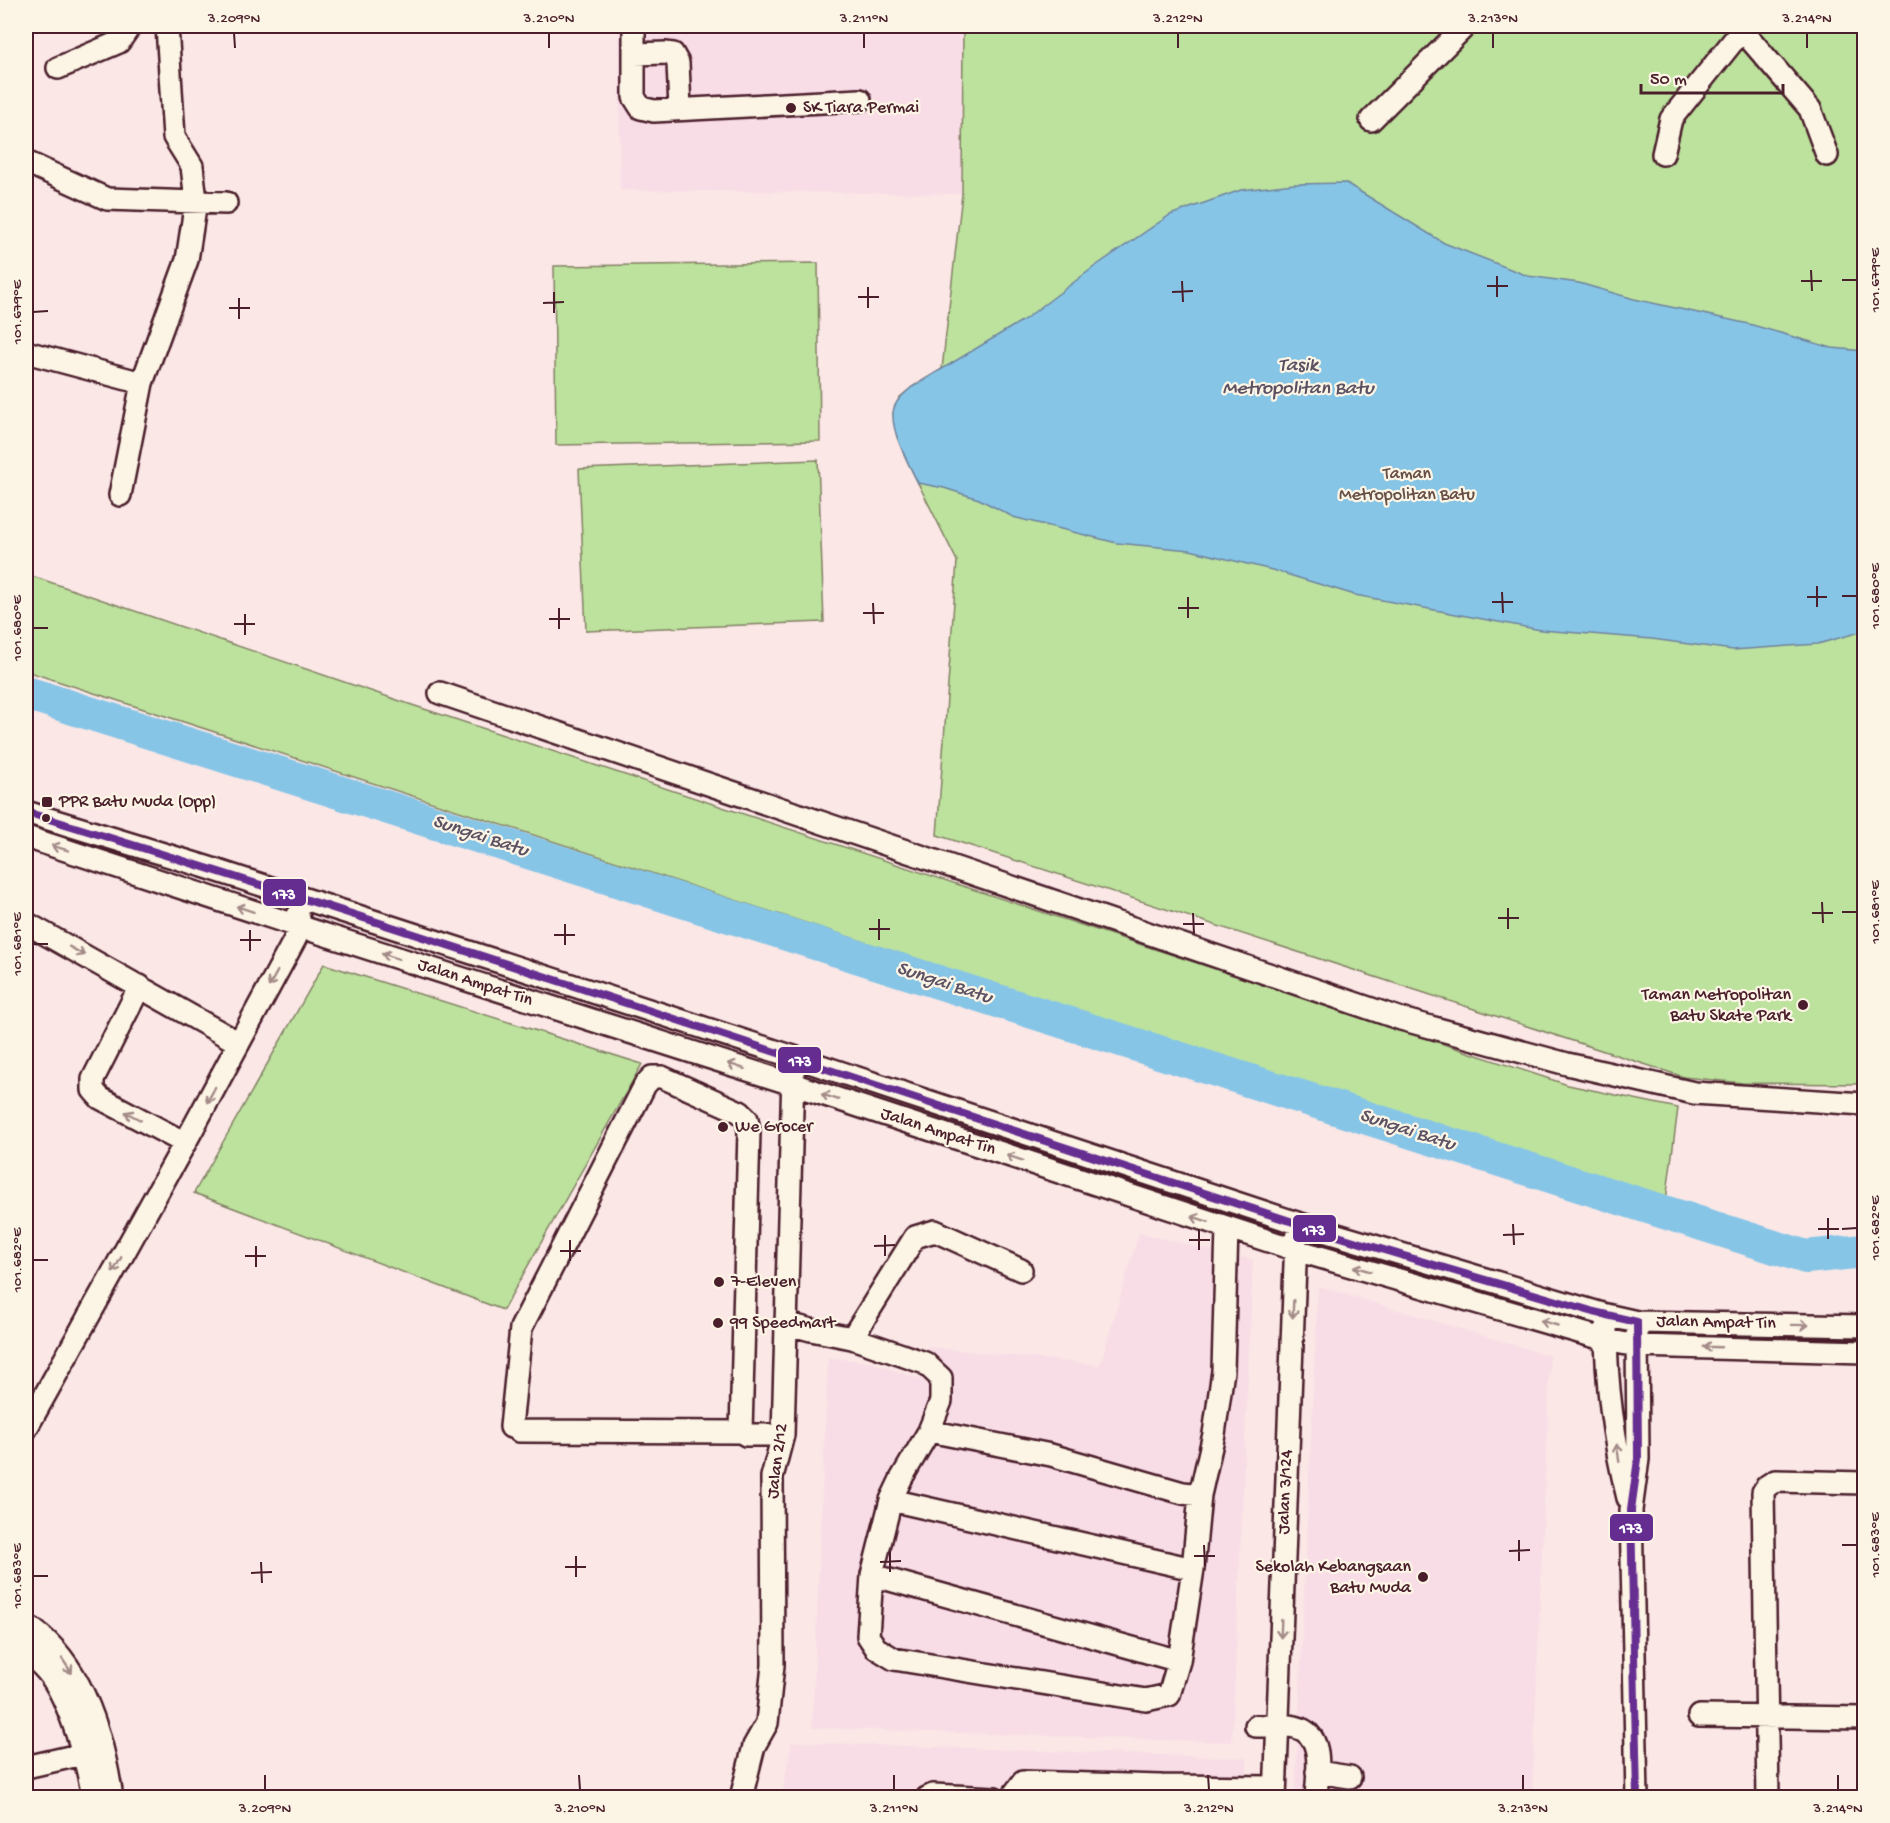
<svg xmlns="http://www.w3.org/2000/svg" width="1890" height="1823" viewBox="0 0 1890 1823" font-family="'Gochi Hand',sans-serif">
  <style>
    .built { fill: #f9dde6 }
    .green { fill: #bce29d; stroke: #838064; stroke-width: 1.5 }
    .water { fill: #87c5e7; stroke: #6f839c; stroke-width: 1.5 }
    .lines { fill: none; stroke-linecap: round; stroke-linejoin: round }
    .river { stroke: #87c5e7; stroke-width: 34 }
    .minor-casing { stroke: #4a1f2b; stroke-width: 26 }
    .minor { stroke: #fcf5e5; stroke-width: 21 }
    .bus-1-casing { stroke: #fcf5e5; stroke-width: 12 }
    .bus-1 { stroke: #662d91; stroke-width: 8 }
    .oneway { stroke: #a38a88 }
    .ticks { fill: none; stroke: #4a1f2b; stroke-width: 2 }
    .poi-dot { fill: #4a1f2b; stroke: #fcf5e5; stroke-width: 2 }
    .labels { text-anchor: middle; dominant-baseline: central; stroke-width: 4.5; stroke-linejoin: round; paint-order: stroke }
    .poi-label { font-size: 18px; fill: #4a1f2b; stroke: #fcf5e5; text-anchor: start }
    .park-label { font-size: 18px; fill: #665048; stroke: #fcf5e5 }
    .street-label { font-size: 18px; fill: #4a1f2b; stroke: #fcf5e5 }
    .water-label { font-size: 20px; font-style: italic; fill: #5c5163; stroke: #fcf5e5 }
    .line-badge { stroke: #fcf5e5; stroke-width: 2 }
    .badge-label { font-size: 16px; text-anchor: middle; font-weight: bold; fill: #fff }
    .neatline { fill: none; stroke: #4a1f2b; stroke-width: 2 }
    .ticks-label { font-size: 15px; text-anchor: middle; fill: #4a1f2b }
  </style>
  <rect width="100%" height="100%" fill="#fae7e6"/>
  <filter id="ink" filterUnits="userSpaceOnUse"><feTurbulence type="fractalNoise" baseFrequency=".0167" numOctaves="2"/><feDisplacementMap in="SourceGraphic" scale="12" xChannelSelector="R" yChannelSelector="G"/><feConvolveMatrix kernelMatrix="1 2 1 2 8 2 1 2 1" color-interpolation-filters="sRGB"/></filter>
  <g filter="url(#ink)">
    <path class="built" d="M 619,26 L 963,26 L 962,194 L 620,190 Z
      M 1139,1233 L 1253,1260 L 1232,1742 L 812,1728 L 828,1357 L 873,1363 L 923,1380 L 927,1347 L 1100,1365 Z
      M 1318,1286 L 1550,1356 L 1532,1797 L 1295,1798 Z
      M 792,1742 L 1247,1758 L 1246,1797 L 781,1798 Z"/>
    <path class="green" d="M 963,26 L 1864,26 L 1864,1084 L 1742,1083 L 1684,1077 L 937,835 L 957,561 L 908,463 L 897,437 L 893,413 L 899,398 L 912,387 L 942,369 L 962,194 Z
      M 818,263 L 820,441 L 556,445 L 554,266 Z
      M 818,460 L 824,622 L 586,631 L 579,469 Z
      M 26,574 L 409,704 L 1568,1085 L 1678,1108 L 1666,1201 L 26,671 Z
      M 324,964 L 642,1064 L 503,1310 L 194,1193 Z"/>
    <path class="water" d="M 1346,183 L 1444,243 L 1528,276 L 1579,283 L 1634,299 L 1749,324 L 1832,348 L 1864,351 L 1864,631 L 1818,644 L 1733,650 L 1652,639 L 1541,630 L 1355,595 L 1276,571 L 1190,550 L 1117,543 L 1013,517 L 979,499 L 944,488 L 918,483 C 909,464 892,435 893,414 C 893,402 904,394 912,387 L 1025,319 L 1094,267 L 1170,215 L 1241,190 L 1294,184 Z"/>
    <g class="lines">
      <path class="river" d="M 26,693 L 1806,1257 L 1864,1251"/>
      <defs>
        <path id="minor" d="M 634,26 L 634,97 L 641,108 L 654,111 L 860,100
          M 634,54 L 665,53 L 673,54 L 678,63 L 680,109
          M 58,68 L 119,42 L 130,26
          M 1371,120 L 1465,26
          M 1663,154 L 1671,119 L 1742,30 L 1810,109 L 1827,155
          M 26,162 L 107,199 L 226,203
          M 26,352 L 142,383 L 187,260 L 196,201 L 192,166 L 174,137 L 167,26
          M 120,495 L 142,383
          M 440,693 L 1401,1019 L 1567,1064 L 1694,1093 L 1864,1104
          M 26,812 L 206,867 L 794,1057 L 1297,1223 L 1606,1315 L 1637,1322 L 1864,1326
          M 26,837 L 301,927 L 792,1084 L 1296,1250 L 1606,1340 L 1637,1346 L 1864,1352
          M 26,923 L 239,1043
          M 140,986 L 93,1079 L 93,1090 L 100,1098 L 185,1143
          M 785,1323 L 811,1330 L 852,1338 L 925,1363 L 941,1378 L 941,1401 L 929,1431 L 901,1479 L 891,1500 L 872,1575 L 1179,1661 L 1193,1569 L 891,1500
          M 1606,1327 C 1606,1384 1614,1443 1628,1498
          M 852,1338 L 915,1237 L 935,1231 L 1021,1270
          M 511,1427 L 521,1328 L 645,1085 L 652,1077 L 662,1077 L 740,1112 L 747,1119 L 749,1131 L 741,1432 L 519,1431
          M 26,1429 L 185,1143 L 294,941 L 301,927 L 298,915
          M 929,1431 L 1051,1455 L 1183,1493 L 1200,1495 L 1214,1434 L 1223,1371 L 1227,1228
          M 741,1432 L 746,1435 L 783,1435
          M 1193,1569 L 1200,1495
          M 872,1575 L 868,1636 L 876,1648 L 894,1659 L 1146,1700 L 1169,1695 L 1179,1661
          M 26,1625 C 82,1660 103,1736 112,1798
          M 26,1650 C 33,1658 42,1665 49,1674 C 69,1699 88,1765 93,1798
          M 1699,1716 L 1864,1718
          M 1256,1726 C 1269,1726 1283,1724 1295,1727 C 1326,1734 1317,1774 1316,1798
          M 26,1767 L 83,1754
          M 1317,1772 L 1350,1777
          M 741,1798 L 754,1746 L 767,1723 L 773,1665 L 772,1477 L 783,1435 L 793,1073
          M 927,1798 L 933,1795 L 995,1798
          M 1011,1798 L 1023,1782 L 1161,1786
          M 1161,1798 L 1161,1786 L 1275,1787
          M 1275,1798 L 1296,1238
          M 1637,1798 L 1631,1510 L 1638,1459 L 1637,1334
          M 1768,1798 L 1763,1492 L 1767,1486 L 1775,1481 L 1864,1483"/>
      </defs>
      <use href="#minor" class="minor-casing"/>
      <use href="#minor" class="minor"/>
      <defs>
        <path id="bus-1" d="M 26,812 C 451,942 871,1085 1293,1222 C 1393,1254 1494,1282 1594,1312 L 1637,1322 L 1638,1459 L 1631,1510 L 1637,1798"/>
      </defs>
      <use href="#bus-1" class="bus-1-casing"/>
      <use href="#bus-1" class="bus-1"/>
    </g>
    <defs><path id="oneway-shaft" d="M-6 0H5M1.5-3L5.5 0L1.5 3" fill="none" stroke-width="1.6" stroke-linecap="round" stroke-linejoin="round" transform="scale(1.5)"/></defs>
    <g class="oneway">
      <use href="#oneway-shaft" transform="translate(60 848) rotate(-163)"/>
      <use href="#oneway-shaft" transform="translate(245 909) rotate(-162)"/>
      <use href="#oneway-shaft" transform="translate(77 951) rotate(29)"/>
      <use href="#oneway-shaft" transform="translate(390 956) rotate(-162)"/>
      <use href="#oneway-shaft" transform="translate(273 979) rotate(119)"/>
      <use href="#oneway-shaft" transform="translate(736 1066) rotate(-162)"/>
      <use href="#oneway-shaft" transform="translate(211 1095) rotate(118)"/>
      <use href="#oneway-shaft" transform="translate(830 1097) rotate(-162)"/>
      <use href="#oneway-shaft" transform="translate(133 1116) rotate(-152)"/>
      <use href="#oneway-shaft" transform="translate(1015 1158) rotate(-162)"/>
      <use href="#oneway-shaft" transform="translate(1200 1219) rotate(-162)"/>
      <use href="#oneway-shaft" transform="translate(117 1265) rotate(119)"/>
      <use href="#oneway-shaft" transform="translate(1362 1269) rotate(-164)"/>
      <use href="#oneway-shaft" transform="translate(1293 1309) rotate(92)"/>
      <use href="#oneway-shaft" transform="translate(1549 1323) rotate(-164)"/>
      <use href="#oneway-shaft" transform="translate(1800 1325) rotate(1)"/>
      <use href="#oneway-shaft" transform="translate(1712 1347) rotate(-178)"/>
      <use href="#oneway-shaft" transform="translate(1618 1453) rotate(-98)"/>
      <use href="#oneway-shaft" transform="translate(1281 1629) rotate(92)"/>
      <use href="#oneway-shaft" transform="translate(67 1666) rotate(56)"/>
    </g>
  </g>
  <path class="ticks" d="M 234,33 L 235,48M 549,33 L 549,48M 864,33 L 864,48M 1178,33 L 1178,48M 1493,33 L 1493,48M 1807,33 L 1807,48M 1811,270 L 1812,291M 1497,276 L 1497,297M 1842,280 L 1857,280M 1182,281 L 1183,302M 1801,281 L 1822,281M 1487,286 L 1508,286M 868,287 L 868,308M 554,292 L 554,313M 1172,292 L 1193,291M 858,297 L 879,297M 239,298 L 239,319M 543,303 L 564,302M 229,308 L 250,308M 33,312 L 48,311M 1817,586 L 1817,607M 1502,592 L 1503,613M 1842,596 L 1857,596M 1188,597 L 1188,618M 1807,597 L 1827,597M 1492,602 L 1513,602M 873,603 L 874,624M 559,608 L 559,629M 1178,608 L 1199,608M 863,613 L 884,613M 245,614 L 245,635M 549,619 L 570,619M 234,624 L 255,624M 33,628 L 48,628M 1822,902 L 1823,923M 1508,908 L 1508,929M 1842,912 L 1857,912M 1193,913 L 1194,934M 1812,913 L 1833,913M 1498,918 L 1519,918M 879,919 L 879,940M 565,924 L 565,945M 1183,924 L 1204,924M 869,929 L 890,929M 250,930 L 250,951M 554,935 L 575,935M 240,940 L 261,940M 33,944 L 48,944M 1828,1218 L 1828,1239M 1513,1224 L 1514,1245M 1199,1229 L 1199,1250M 1818,1229 L 1839,1229M 1842,1229 L 1857,1228M 885,1235 L 885,1256M 1503,1235 L 1524,1234M 570,1240 L 570,1261M 1189,1240 L 1210,1240M 256,1246 L 256,1267M 874,1246 L 895,1245M 560,1251 L 581,1251M 245,1256 L 266,1256M 33,1260 L 48,1260M 1519,1540 L 1519,1561M 1204,1545 L 1205,1566M 1842,1545 L 1857,1545M 890,1551 L 890,1572M 1509,1551 L 1530,1550M 576,1556 L 576,1577M 1194,1556 L 1215,1556M 261,1562 L 262,1583M 880,1562 L 901,1561M 565,1567 L 586,1567M 251,1573 L 272,1572M 33,1576 L 48,1576M 265,1775 L 265,1790M 579,1775 L 580,1790M 894,1775 L 894,1790M 1208,1775 L 1209,1790M 1523,1775 L 1523,1790M 1838,1775 L 1838,1790"/>
  <g class="poi-dot">
    <circle cx="791" cy="108" r="6"/>
    <rect x="41" y="796" width="12" height="12" rx="3"/>
    <circle cx="46" cy="818" r="5"/>
    <circle cx="1803" cy="1005" r="6"/>
    <circle cx="723" cy="1127" r="6"/>
    <circle cx="719" cy="1282" r="6"/>
    <circle cx="718" cy="1323" r="6"/>
    <circle cx="1423" cy="1577" r="6"/>
  </g>
  <g class="labels">
    <g class="poi-label">
      <text x="803" y="108">SK Tiara Permai</text>
      <text x="59" y="802">PPR Batu Muda (Opp)</text>
      <text x="1791" y="995" text-anchor="end">Taman Metropolitan<tspan x="1791" dy="21">Batu Skate Park</tspan></text>
      <text x="735" y="1127">We Grocer</text>
      <text x="731" y="1282">7-Eleven</text>
      <text x="730" y="1323">99 Speedmart</text>
      <text x="1411" y="1567" text-anchor="end">Sekolah Kebangsaan<tspan x="1411" dy="21">Batu Muda</tspan></text>
    </g>
    <g class="park-label">
      <text x="1407" y="474">Taman<tspan x="1407" dy="21">Metropolitan Batu</tspan></text>
    </g>
    <g class="street-label">
      <text transform="translate(475 983) rotate(18)">Jalan Ampat Tin</text>
      <text transform="translate(938 1132) rotate(18)">Jalan Ampat Tin</text>
      <text transform="translate(1716 1323) rotate(1)">Jalan Ampat Tin</text>
      <text transform="translate(778 1461) rotate(-83)">Jalan 2/12</text>
      <text transform="translate(1286 1492) rotate(-88)">Jalan 3/124</text>
    </g>
    <g class="water-label">
      <text x="1298" y="366">Tasik<tspan x="1298" dy="23">Metropolitan Batu</tspan></text>
      <text transform="translate(480 837) rotate(18)">Sungai Batu</text>
      <text transform="translate(944 984) rotate(18)">Sungai Batu</text>
      <text transform="translate(1407 1131) rotate(18)">Sungai Batu</text>
    </g>
  </g>
  <g class="line-badge">
    <rect x="262" y="878" width="45" height="29" rx="6" fill="#662d91"/>
    <rect x="777" y="1046" width="45" height="28" rx="6" fill="#662d91"/>
    <rect x="1292" y="1214" width="45" height="29" rx="6" fill="#662d91"/>
    <rect x="1609" y="1513" width="45" height="29" rx="6" fill="#662d91"/>
  </g>
  <g class="badge-label">
    <text x="284" y="899">173</text>
    <text x="800" y="1066">173</text>
    <text x="1314" y="1235">173</text>
    <text x="1631" y="1533">173</text>
  </g>
  <rect width="1890" height="1823" fill="none" stroke="#fcf5e5" stroke-width="66"/>
  <path d="M1641 84v9h142v-9" fill="none" stroke="#4a1f2b" stroke-width="3"/>
  <text x="1650" y="84" font-size="18" fill="#4a1f2b" stroke="#fcf5e5" stroke-width="4.5" paint-order="stroke">50 m</text>
  <rect x="33" y="33" width="1824" height="1757" class="neatline"/>
  <g class="ticks-label">
    <text x="234" y="22">3.209°N</text>
    <text x="549" y="22">3.210°N</text>
    <text x="864" y="22">3.211°N</text>
    <text x="1178" y="22">3.212°N</text>
    <text x="1493" y="22">3.213°N</text>
    <text x="1807" y="22">3.214°N</text>
    <text transform="translate(1874 280) rotate(-90)" y="5">101.679°E</text>
    <text transform="translate(16 312) rotate(-90)" y="5">101.679°E</text>
    <text transform="translate(1874 596) rotate(-90)" y="5">101.680°E</text>
    <text transform="translate(16 628) rotate(-90)" y="5">101.680°E</text>
    <text transform="translate(1874 912) rotate(-90)" y="5">101.681°E</text>
    <text transform="translate(16 944) rotate(-90)" y="5">101.681°E</text>
    <text transform="translate(1874 1228) rotate(-90)" y="5">101.682°E</text>
    <text transform="translate(16 1260) rotate(-90)" y="5">101.682°E</text>
    <text transform="translate(1874 1545) rotate(-90)" y="5">101.683°E</text>
    <text transform="translate(16 1576) rotate(-90)" y="5">101.683°E</text>
    <text x="265" y="1812">3.209°N</text>
    <text x="580" y="1812">3.210°N</text>
    <text x="894" y="1812">3.211°N</text>
    <text x="1209" y="1812">3.212°N</text>
    <text x="1523" y="1812">3.213°N</text>
    <text x="1838" y="1812">3.214°N</text>
  </g>
</svg>
